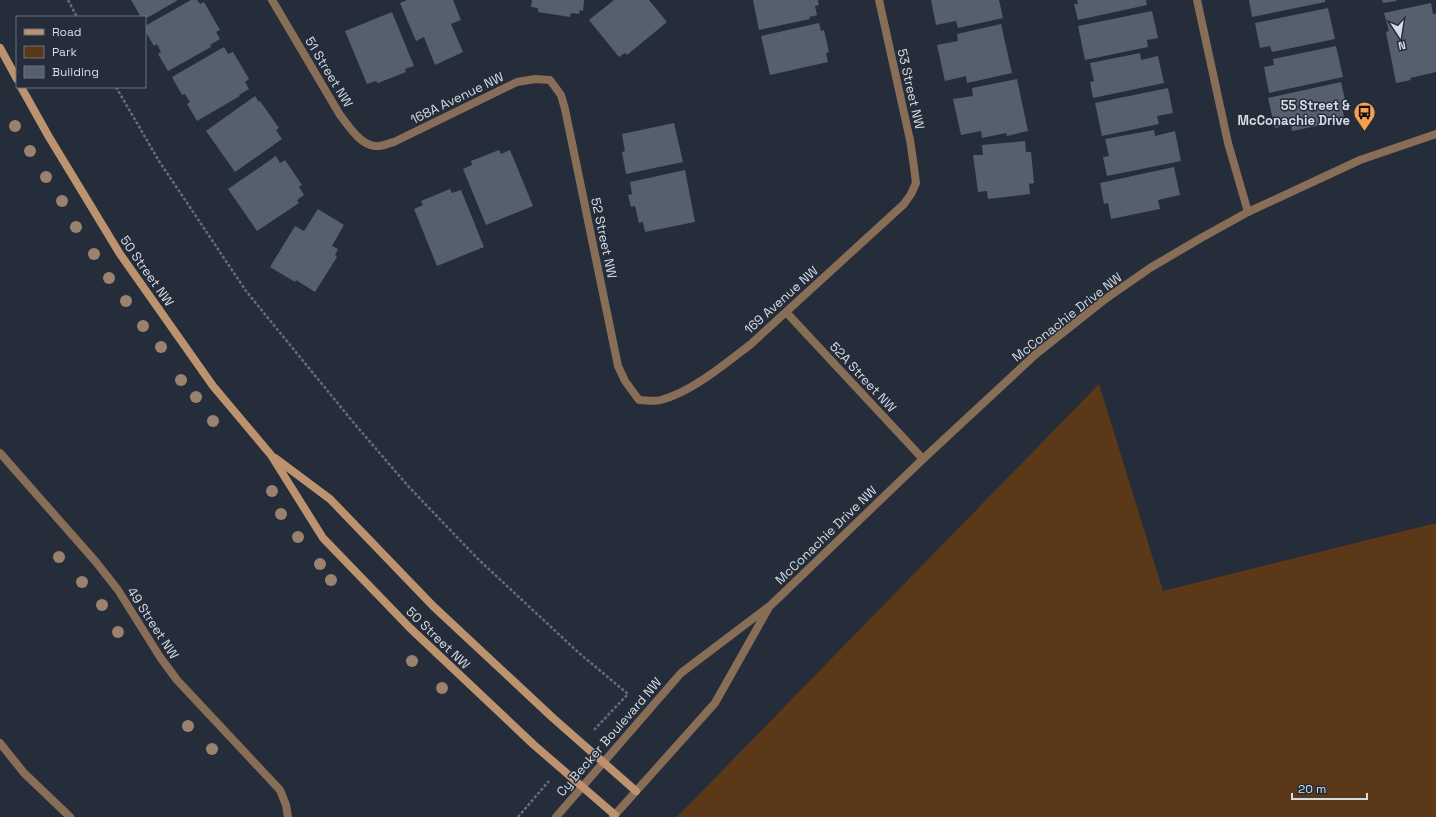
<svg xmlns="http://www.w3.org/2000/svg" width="1436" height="817" viewBox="0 0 1436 817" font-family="'Space Grotesk',sans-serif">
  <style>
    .green { fill: #5a3818 }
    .building { fill: #565f6e }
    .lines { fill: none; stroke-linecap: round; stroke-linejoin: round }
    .path { stroke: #656d78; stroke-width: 2.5; stroke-dasharray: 3 2; stroke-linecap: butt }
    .service { stroke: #896e57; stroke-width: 8 }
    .minor { stroke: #896e57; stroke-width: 8 }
    .tertiary { stroke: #896e57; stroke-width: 8 }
    .secondary { stroke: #bd926e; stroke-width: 8 }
    .tree { fill: #9a826f }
    .labels { text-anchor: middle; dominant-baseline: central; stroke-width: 3; stroke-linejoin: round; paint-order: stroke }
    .street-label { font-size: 13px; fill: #d6dce4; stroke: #252d3a }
    .poi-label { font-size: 13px; font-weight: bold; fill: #d6dce4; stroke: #252d3a; text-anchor: end }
  </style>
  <rect width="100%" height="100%" fill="#252d3a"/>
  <path class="green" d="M 1099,384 L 1163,591 L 1436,523 L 1436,817 L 677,817 Z"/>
  <path class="building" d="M 131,0 L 178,0 L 145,19 L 145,17 L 141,17 Z
    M 191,0 L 197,0 L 200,4 L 204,2 L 220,30 L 216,32 L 220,39 L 210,45 L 211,47 L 168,71 L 158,54 L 161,52 L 157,44 L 154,46 L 145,31 L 145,26 Z
    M 407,0 L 453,0 L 461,20 L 451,24 L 463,52 L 435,65 L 424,37 L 416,41 L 400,3 Z
    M 532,0 L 584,0 L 583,11 L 580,10 L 579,14 L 571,13 L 570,17 L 538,12 L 538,8 L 531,7 Z
    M 614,0 L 649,0 L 667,22 L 627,55 L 625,53 L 619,57 L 589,20 Z
    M 753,0 L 818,0 L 819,5 L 815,6 L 817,15 L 809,17 L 810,19 L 759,30 Z
    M 931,0 L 999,0 L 1003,18 L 958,28 L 956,21 L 936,25 Z
    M 1077,0 L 1146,0 L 1147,5 L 1078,20 L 1074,4 L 1078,4 Z
    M 1249,0 L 1325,0 L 1325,2 L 1252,17 Z
    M 1382,0 L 1396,0 L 1396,1 L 1383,3 Z
    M 1431,3 L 1433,14 L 1436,14 L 1436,72 L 1410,78 L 1411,80 L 1396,83 L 1386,32 L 1389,31 L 1384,13 Z
    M 1328,8 L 1335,39 L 1272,52 L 1270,46 L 1260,48 L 1255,23 Z
    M 1152,11 L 1158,38 L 1147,40 L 1148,47 L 1085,60 L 1078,26 Z
    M 392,12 L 414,66 L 405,69 L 406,72 L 378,83 L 376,81 L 367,84 L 345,31 Z
    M 819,23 L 821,31 L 824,30 L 829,52 L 826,53 L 828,62 L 770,75 L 761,36 Z
    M 1001,24 L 1012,73 L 967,83 L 966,76 L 945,81 L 937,45 L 958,41 L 957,34 Z
    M 1336,46 L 1343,77 L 1269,93 L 1264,67 L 1274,65 L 1273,59 Z
    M 224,47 L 228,54 L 233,52 L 249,79 L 245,82 L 249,89 L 239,95 L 240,96 L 197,121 L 187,104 L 190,102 L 185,94 L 182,95 L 172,77 Z
    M 1140,53 L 1141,60 L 1158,56 L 1164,83 L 1093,98 L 1090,82 L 1094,81 L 1090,63 Z
    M 1017,79 L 1028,131 L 1007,136 L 1006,133 L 982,138 L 981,131 L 961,135 L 953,99 L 973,96 L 972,88 Z
    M 1341,82 L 1345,100 L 1341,101 L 1344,117 L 1325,121 L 1326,124 L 1292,131 L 1291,124 L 1275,128 L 1268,98 Z
    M 1168,88 L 1173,113 L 1157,116 L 1159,124 L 1102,136 L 1095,103 Z
    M 255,96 L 259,102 L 260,101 L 279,128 L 276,130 L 282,139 L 235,172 L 206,131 Z
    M 674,123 L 683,162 L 626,174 L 622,152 L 625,151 L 622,134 Z
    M 1154,130 L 1155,136 L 1175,131 L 1181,161 L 1107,176 L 1103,157 L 1109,156 L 1105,139 Z
    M 1025,141 L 1026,152 L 1031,152 L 1034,183 L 1029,184 L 1030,194 L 988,199 L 987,191 L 978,192 L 973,155 L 983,155 L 982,145 Z
    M 499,150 L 501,154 L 510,150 L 533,206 L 486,225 L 463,169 L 472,165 L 471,161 Z
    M 276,156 L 280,163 L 285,160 L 302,185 L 299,187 L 304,195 L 297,200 L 299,203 L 257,231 L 228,189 Z
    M 1174,167 L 1180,195 L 1158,200 L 1160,209 L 1111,219 L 1108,203 L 1104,204 L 1100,183 Z
    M 685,170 L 695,222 L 645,232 L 643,222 L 639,223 L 635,206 L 631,207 L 628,195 L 632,194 L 630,182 Z
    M 450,189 L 452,193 L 461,190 L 484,247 L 437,266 L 414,209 L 423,205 L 421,201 Z
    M 318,209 L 344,225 L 332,246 L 338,249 L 335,255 L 337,257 L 315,292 L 296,280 L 295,282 L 270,267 L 295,226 L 304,231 Z"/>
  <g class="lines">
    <path class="path" d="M 68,0 L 77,17
      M 116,87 L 159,161 L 246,291 L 353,422 L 408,486 L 478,559 L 579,653 L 628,694 L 593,731
      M 518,817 L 549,781"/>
    <path class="service" d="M 0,743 L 24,773 L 70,817"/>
    <path class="minor" d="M 272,0 L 340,115 C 349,126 359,144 375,146 C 381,147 389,143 394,142 L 517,82 L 535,79 L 550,80 L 561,95 L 565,109 L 618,366 L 625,381 L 639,400 C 646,400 654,402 661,400 C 692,392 726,363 751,344 L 904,204 L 911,194 L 916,183 L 913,160 L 910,140 L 879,0
      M 1197,0 L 1228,143 L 1248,212
      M 786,312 L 923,459
      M 0,453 L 96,562 L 118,590 L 160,657 L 177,680 L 280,790 L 286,805 L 288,817"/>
    <path class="tertiary" d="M 556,817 L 681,673 L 771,605 L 923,459 L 1036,354 L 1104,300 L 1150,268 L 1201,238 L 1248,212 L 1360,160 L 1436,134
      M 613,817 L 715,703 L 768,609"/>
    <path class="secondary" d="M 0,48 L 17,79
      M 21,87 L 49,137 L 120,254 L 213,386 L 271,455 L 323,538 L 410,628 L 534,745 L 615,815
      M 275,458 L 330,499 L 433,606 L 553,718 L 636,791"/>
  </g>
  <g class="tree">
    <circle cx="15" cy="126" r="6"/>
    <circle cx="30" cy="151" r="6"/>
    <circle cx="46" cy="177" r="6"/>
    <circle cx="62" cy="201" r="6"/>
    <circle cx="76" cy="227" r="6"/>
    <circle cx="94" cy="254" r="6"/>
    <circle cx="109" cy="278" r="6"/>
    <circle cx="126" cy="301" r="6"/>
    <circle cx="143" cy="326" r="6"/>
    <circle cx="161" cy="347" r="6"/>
    <circle cx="181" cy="380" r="6"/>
    <circle cx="196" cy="397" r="6"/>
    <circle cx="213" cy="421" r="6"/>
    <circle cx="272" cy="491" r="6"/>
    <circle cx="281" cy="514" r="6"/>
    <circle cx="298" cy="537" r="6"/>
    <circle cx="59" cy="557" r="6"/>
    <circle cx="320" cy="564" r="6"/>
    <circle cx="331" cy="580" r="6"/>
    <circle cx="82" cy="582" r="6"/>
    <circle cx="102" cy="605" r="6"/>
    <circle cx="118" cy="632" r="6"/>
    <circle cx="412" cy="661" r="6"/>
    <circle cx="442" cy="688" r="6"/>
    <circle cx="188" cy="726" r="6"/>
    <circle cx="212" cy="749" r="6"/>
  </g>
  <defs>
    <symbol id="bus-pin" viewBox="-11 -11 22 30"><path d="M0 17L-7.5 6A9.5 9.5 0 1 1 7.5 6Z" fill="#f9a04c" stroke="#252d3a"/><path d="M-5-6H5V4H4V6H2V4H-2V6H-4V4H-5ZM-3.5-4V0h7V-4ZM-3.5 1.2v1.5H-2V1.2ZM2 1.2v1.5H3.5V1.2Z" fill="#111"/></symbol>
  </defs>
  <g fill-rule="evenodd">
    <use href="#bus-pin" x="1352" y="100" width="25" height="34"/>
  </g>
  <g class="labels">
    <g class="street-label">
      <text transform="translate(329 72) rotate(59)">51 Street NW</text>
      <text transform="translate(911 89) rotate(77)">53 Street NW</text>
      <text transform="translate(457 98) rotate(-26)">168A Avenue NW</text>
      <text transform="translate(604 238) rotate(78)">52 Street NW</text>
      <text transform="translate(147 271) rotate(55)">50 Street NW</text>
      <text transform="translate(781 300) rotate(-42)">169 Avenue NW</text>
      <text transform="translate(1067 317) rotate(-38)">McConachie Drive NW</text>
      <text transform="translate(863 377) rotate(47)">52A Street NW</text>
      <text transform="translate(826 535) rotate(-44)">McConachie Drive NW</text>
      <text transform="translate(153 623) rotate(57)">49 Street NW</text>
      <text transform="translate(438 638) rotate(44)">50 Street NW</text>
      <text transform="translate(609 737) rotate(-49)">Cy Becker Boulevard NW</text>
    </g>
    <g class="poi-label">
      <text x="1350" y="105">55 Street &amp;<tspan x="1350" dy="15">McConachie Drive</tspan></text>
    </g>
  </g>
  <rect x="16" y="16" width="130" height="72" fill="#252d3a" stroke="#6c737e"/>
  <rect x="24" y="29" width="20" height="6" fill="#bd926e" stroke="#6c737e"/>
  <text x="52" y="36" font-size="12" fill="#d6dce4">Road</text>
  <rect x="24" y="46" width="20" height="12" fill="#5a3818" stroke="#6c737e"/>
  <text x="52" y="56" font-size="12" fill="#d6dce4">Park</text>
  <rect x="24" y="66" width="20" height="12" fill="#565f6e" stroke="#6c737e"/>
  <text x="52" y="76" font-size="12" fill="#d6dce4">Building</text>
  <g transform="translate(1400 36) rotate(168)" stroke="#252d3a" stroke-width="3" paint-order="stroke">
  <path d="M0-3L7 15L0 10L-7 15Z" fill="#d6dce4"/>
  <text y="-6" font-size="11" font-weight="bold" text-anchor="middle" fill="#d6dce4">N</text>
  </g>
  <path d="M1292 793v6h75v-6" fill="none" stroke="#d6dce4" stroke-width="2"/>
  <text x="1298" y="793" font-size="12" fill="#d6dce4" stroke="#252d3a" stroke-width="3" paint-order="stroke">20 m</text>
</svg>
